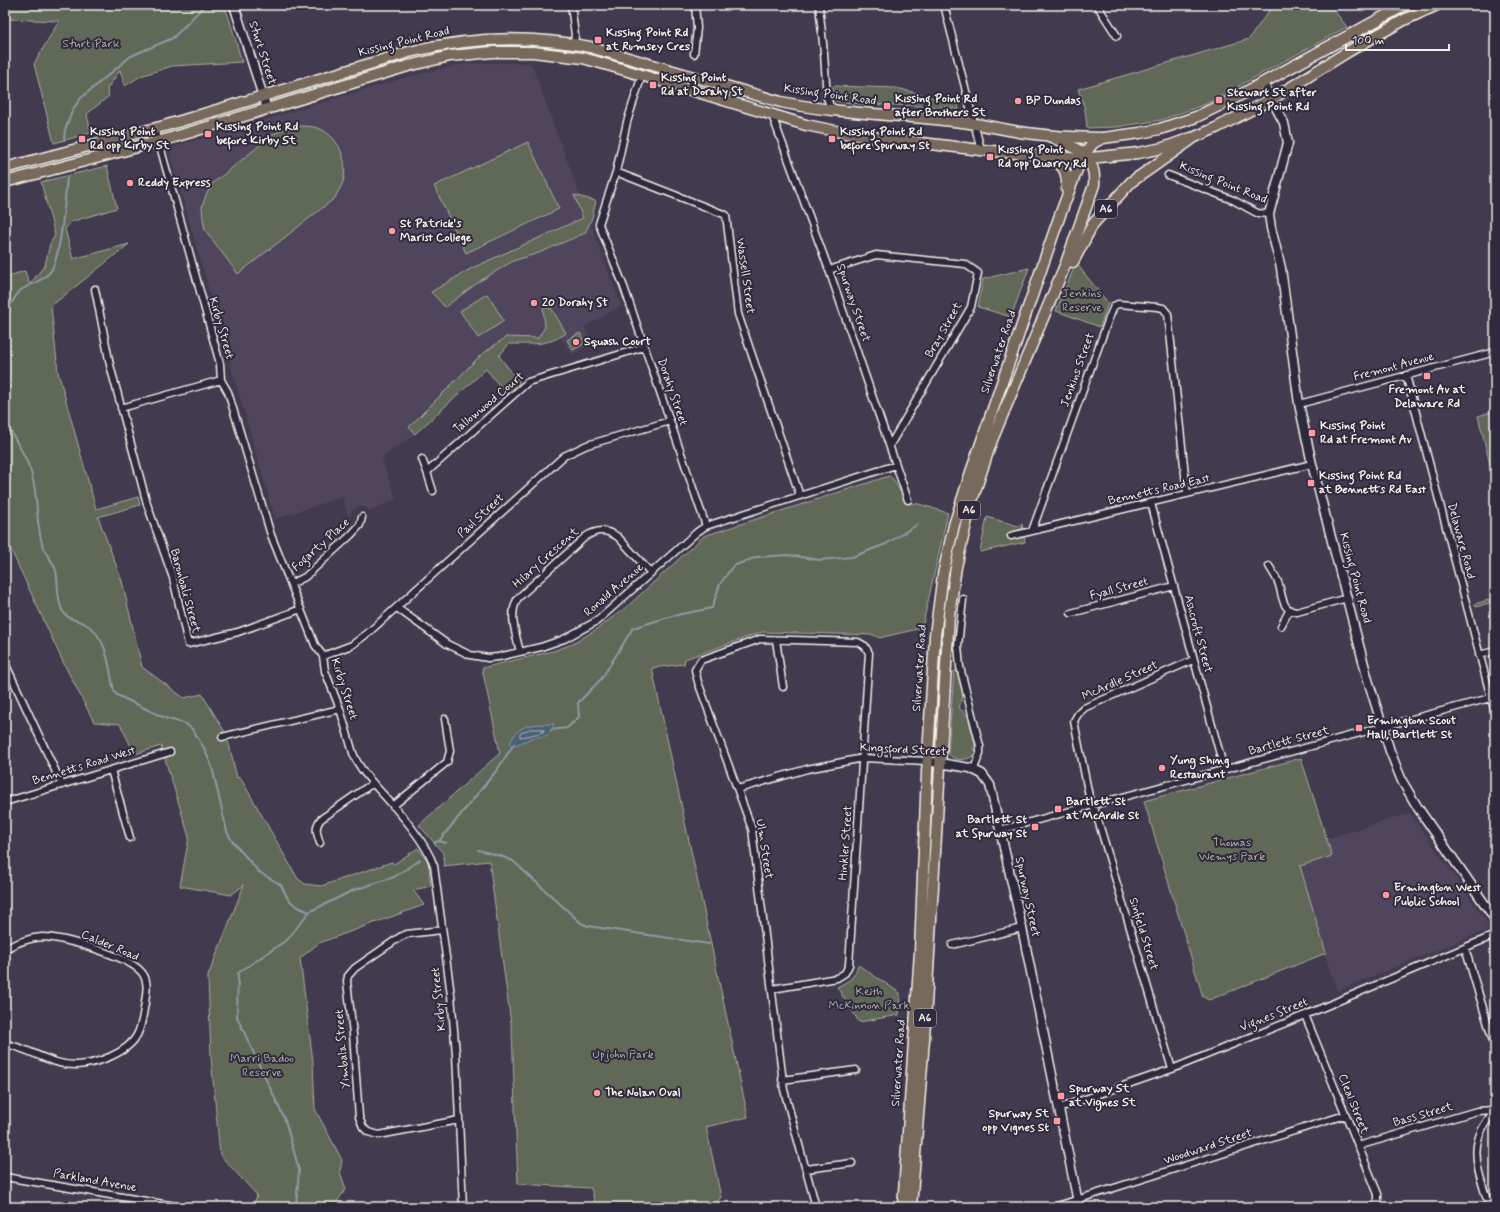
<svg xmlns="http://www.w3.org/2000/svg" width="1500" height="1212" viewBox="0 0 1500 1212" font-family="Mynerve,sans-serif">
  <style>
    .built { fill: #50455b }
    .green { fill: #616759; stroke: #aaaca0 }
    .water { fill: #4a6074; stroke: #8e9aa2 }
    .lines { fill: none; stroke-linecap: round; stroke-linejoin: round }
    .shore { stroke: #b0b7ba; stroke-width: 1 }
    .stream { stroke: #8e9aa2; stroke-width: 2 }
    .minor-casing { stroke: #f4f1e8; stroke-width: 9 }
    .tertiary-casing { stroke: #f4f1e8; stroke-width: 11 }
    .primary-casing { stroke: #f4f1e8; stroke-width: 13 }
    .trunk-casing { stroke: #f4f1e8; stroke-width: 13 }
    .minor { stroke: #2f2a3d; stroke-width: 6 }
    .tertiary { stroke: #2f2a3d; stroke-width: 8 }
    .primary { stroke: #77695c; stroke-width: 10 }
    .trunk { stroke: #77695c; stroke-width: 10 }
    .poi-dot { fill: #ff9aa2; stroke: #2f2a3d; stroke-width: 1.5 }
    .labels { text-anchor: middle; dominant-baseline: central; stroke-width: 4; stroke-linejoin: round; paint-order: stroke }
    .shield { fill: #2f2a3d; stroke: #b9b5b5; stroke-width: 1 }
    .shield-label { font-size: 11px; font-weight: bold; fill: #f4f1e8 }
    .poi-label { font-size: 12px; font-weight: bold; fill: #f4f1e8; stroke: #2f2a3d; text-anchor: start }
    .street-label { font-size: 12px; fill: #f4f1e8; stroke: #2f2a3d }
    .park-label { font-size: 12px; fill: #b2b3a8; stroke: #2f2a3d }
  </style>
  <rect width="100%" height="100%" fill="#423a4f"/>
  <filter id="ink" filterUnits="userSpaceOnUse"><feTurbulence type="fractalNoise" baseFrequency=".025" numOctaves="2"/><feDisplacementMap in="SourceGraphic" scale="8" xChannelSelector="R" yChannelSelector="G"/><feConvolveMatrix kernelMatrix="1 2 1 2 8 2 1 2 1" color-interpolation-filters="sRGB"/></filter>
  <g filter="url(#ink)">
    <path class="built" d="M 486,63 L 531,63 L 621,306 L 584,327 L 594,343 L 572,354 L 561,337 L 541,344 L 509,344 L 486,369 L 415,434 L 382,458 L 396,499 L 370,511 L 365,507 L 359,507 L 352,511 L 349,519 L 342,497 L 275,519 L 170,155 L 171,150 L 176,146 L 410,76 L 458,65 Z
      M 1410,813 L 1488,924 L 1487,930 L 1337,991 L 1295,866 L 1326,839 Z"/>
    <path class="green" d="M 5,5 L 223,5 L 228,15 L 242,62 L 172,66 L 141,76 L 125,86 L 120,70 L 107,89 L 109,96 L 87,114 L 91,133 L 54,143 L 34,64 L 59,21 L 8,19 Z
      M 1273,5 L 1330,5 L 1347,27 L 1206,104 L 1161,120 L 1117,127 L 1087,128 L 1085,109 L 1078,89 L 1249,39 Z
      M 833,86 L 897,88 L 958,104 L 959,110 L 948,107 L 860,104 L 835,101 L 833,100 Z
      M 296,126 C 304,126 311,126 318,128 C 339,136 349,161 343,182 C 341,187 337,193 335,198 L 238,274 L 205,230 L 203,219 L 202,207 L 206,195 L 213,183 L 275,133 L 285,129 Z
      M 528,142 L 559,209 L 466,253 L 434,186 Z
      M 107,166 L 117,208 L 77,220 L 71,222 L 65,229 L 73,259 L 129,244 L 51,306 L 58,372 L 96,509 L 138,497 L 140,505 L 98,517 L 122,581 L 142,667 L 184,698 L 202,694 L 223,729 L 229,744 L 237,778 L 240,777 L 298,879 L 305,884 L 321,886 L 392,862 L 394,864 L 418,848 L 428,861 L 431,886 L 413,890 L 424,905 L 319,943 L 300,958 L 313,1062 L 315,1109 L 342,1160 L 340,1172 L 346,1189 L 333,1207 L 253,1207 L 257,1195 L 220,1155 L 211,1057 L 208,976 L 244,885 L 231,895 L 180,886 L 189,837 L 161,746 L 135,754 L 120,724 L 94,722 L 63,662 L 5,537 L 5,277 L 25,271 L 29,283 L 31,283 L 45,265 L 50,244 L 55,235 L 41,182 Z
      M 574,195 L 596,201 L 592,218 L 585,233 L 539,253 L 513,261 L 480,281 L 445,307 L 431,292 L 472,268 L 583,218 Z
      M 1076,263 L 1108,303 L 1100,327 L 1056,311 Z
      M 1029,268 L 1011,317 L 978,307 L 983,279 Z
      M 487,294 L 504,321 L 478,338 L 460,311 Z
      M 543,307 L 552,309 L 566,333 C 549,346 530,344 509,344 L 499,356 L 520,383 L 507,395 L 486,369 L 415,434 L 409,427 L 481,355 L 506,337 L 538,338 L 545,327 Z
      M 580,333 L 585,343 L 573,350 L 567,340 Z
      M 1495,411 L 1495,484 L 1478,416 Z
      M 889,476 L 894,480 L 906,502 L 919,504 L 948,513 L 922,628 L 879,638 L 874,635 L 762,632 L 685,659 L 684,664 L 652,668 L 748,1117 L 706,1127 L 721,1197 L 714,1207 L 596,1207 L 591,1188 L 518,1184 L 512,1031 L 489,861 L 444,866 L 443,853 L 419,825 L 500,753 L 482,668 L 553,651 L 573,644 L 597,629 L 629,605 L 704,536 Z
      M 987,517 L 1018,526 L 1022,524 L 1025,542 L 980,552 Z
      M 1495,598 L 1495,601 L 1476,607 L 1475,604 Z
      M 954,671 L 957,671 L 963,694 L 959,708 L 967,715 L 970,724 L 975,743 L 973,756 C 966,761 953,761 948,753 Z
      M 1301,758 L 1332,856 L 1300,866 L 1326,953 L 1209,1000 L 1203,997 L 1144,801 Z
      M 858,965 L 900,993 L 899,1015 L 859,1022 L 837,987 C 850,980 854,979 858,965 Z"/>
    <path class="water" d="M 554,724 C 549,740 542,735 531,738 C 525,741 518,744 512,746 L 510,743 C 520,721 534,725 554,724 Z"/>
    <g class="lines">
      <path class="shore" d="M 530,729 L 543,729 L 544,731 C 542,733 523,737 520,737 L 520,734 Z"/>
      <path class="stream" d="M 64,140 L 65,130 L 73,109 L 81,98 L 131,56 L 173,38 L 205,5
        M 5,308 C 14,305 14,295 21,290 C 31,283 41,283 50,272 C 61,259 65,197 67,178
        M 5,420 C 14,440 29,459 33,480 C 38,502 36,525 43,547 C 46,555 54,562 56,571 C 59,583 56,597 62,610 C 67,621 78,619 87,625 C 108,638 109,669 114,691 L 117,695 L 165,718 L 186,724 L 192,729 L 204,748 L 212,767 L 227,832 L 232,841 L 259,872 L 281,885 L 288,899 L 296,906 L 309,912 L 288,939 L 238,973 L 237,1017 L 285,1120 L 299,1170 L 296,1207
        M 551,730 L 567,728 L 579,717 L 578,703 L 602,678 L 633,628 L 672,616 L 712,608 L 720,584 L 733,566 L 757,557 L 788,555 L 820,560 L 852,557 L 886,544 L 918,524
        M 439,841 L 446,843
        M 434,843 L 439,841 L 497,770 L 514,744
        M 478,850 L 501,856 L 513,861 L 581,923 L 588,926 L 709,944
        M 309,912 L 354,890 L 394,877 L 420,860"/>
      <defs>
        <path id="minor" d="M 571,5 L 575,35 L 574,44
          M 819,5 L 824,53 L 827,98 L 830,106 L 836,109
          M 944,5 L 981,150
          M 1097,5 L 1117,36
          M 694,54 L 697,28 L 695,5
          M 642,75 L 627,122 L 616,172 L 599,224 L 624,287 L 706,526
          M 772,115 L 829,270 L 908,500
          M 155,128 L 220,364 L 221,380 L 228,392 L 271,535 L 315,645 L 323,656 L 325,671 L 340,709 L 353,753 C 358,767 370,780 380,791 C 398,811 425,840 434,866 L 451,995 L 456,1054 L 463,1207
          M 616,172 L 726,215 L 738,314 L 800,496
          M 1168,175 L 1233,200 L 1257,213 L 1269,214
          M 829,270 L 876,255 L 965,264 L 978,273 L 971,307 L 890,445
          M 95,289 L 110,365 L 147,504 L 173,578 L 188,644 L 238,632 L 301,609
          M 1406,375 L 1495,713
          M 1299,404 L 1495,352
          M 121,408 L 221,380
          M 422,459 L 427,472 L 528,382 L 644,347
          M 427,472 L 433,491
          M 1151,503 L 1224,769
          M 1032,531 L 1109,318 L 1114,306 L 1118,304 L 1158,307 L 1163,308 L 1168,314 L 1187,494
          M 1011,536 L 1312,464
          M 1269,566 C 1272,571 1276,577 1278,582 C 1283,595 1281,611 1297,612 L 1347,598
          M 291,584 L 305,577 L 351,535 L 360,525 L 362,517
          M 963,599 L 958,646 L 960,667 L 980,746 L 980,753 L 974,769
          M 397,608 L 447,644 L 470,655 L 488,658 L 498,657 L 541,647 L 564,639 L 597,621 L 697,532 L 706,526 L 896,465
          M 1071,613 L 1174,586
          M 1281,626 L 1289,611
          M 776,640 L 783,687
          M 520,652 C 516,635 508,614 518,598 L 585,537 C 597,529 606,529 618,537 L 651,573
          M 1479,655 L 1495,651
          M 323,656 L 352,645 L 368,633 L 564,456 L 587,445 L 670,421
          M 5,663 L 62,785
          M 222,737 L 340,709
          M 111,770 L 130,838
          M 738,789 L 807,769 L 863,758 L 927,761
          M 5,802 L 170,752
          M 393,806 L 447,762 L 450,751 L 445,719
          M 1000,830 L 1490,698
          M 320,843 C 317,834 314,827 321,819 L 373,783
          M 442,930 L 407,934 L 400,937 L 355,968 L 348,976 L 347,981 L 353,1034 L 359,1117 L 363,1127 L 368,1132 L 379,1135 L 459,1120
          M 952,945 L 1022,928
          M 1465,948 L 1495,1048
          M 5,949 C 16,943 30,938 42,937 C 63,937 132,957 143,974 C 149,983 146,993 145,1003 C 143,1014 142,1026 137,1035 C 128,1053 96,1064 77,1065 C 51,1066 30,1048 5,1044
          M 772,989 L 837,978 L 845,973 L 849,965 L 869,653 L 865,646 L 858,642 L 760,639 L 701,660 L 695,670 L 698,682 L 752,829 L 784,1090 L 816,1207
          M 1305,1015 L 1378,1194 L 1378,1201 L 1373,1207
          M 1172,1069 L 1095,810 L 1090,801 L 1074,721 L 1078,714 L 1084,708 L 1193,660
          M 782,1080 L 856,1070
          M 1059,1108 L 1172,1069 L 1305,1015 L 1495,935
          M 1358,1146 L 1477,1111 L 1495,1110
          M 806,1169 L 852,1163
          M 5,1177 L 181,1207
          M 1054,1207 L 1345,1115
          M 1489,1207 C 1479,1170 1464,1144 1495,1111"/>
        <path id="tertiary" d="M 234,5 L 267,109
          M 1263,83 L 1284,123 L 1288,143 L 1269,214 L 1271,228 L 1281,268 L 1299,404 L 1312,464 L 1368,680 L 1390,751 L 1402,781 L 1418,808 L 1495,919
          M 927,761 L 970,768 L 982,774 L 990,785 L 1022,928 L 1079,1207"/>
        <path id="primary" d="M 5,168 L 164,126 L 409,52 C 469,37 529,35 590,47 L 781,102 C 838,114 895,114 953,121 C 975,123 997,128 1019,132 C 1047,136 1075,138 1103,138
          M 5,182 L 168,139 L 408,66 L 450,56 L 493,52 L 533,52 L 583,58 L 618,68 L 806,125 L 855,135 L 981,150 L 1081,159 L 1138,153 L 1163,148 L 1191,138"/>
        <path id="trunk" d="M 1048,156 C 1064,165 1068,171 1067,190
          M 1073,262 L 1093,224 L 1131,182 L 1147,171 L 1195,137 L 1216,128 L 1272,99 L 1349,51 L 1404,20 L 1437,5
          M 903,1207 L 920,951 L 927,772 L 935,635 L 943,574 L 954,525 L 969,478 L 1060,215 L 1081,159 L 1093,143 L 1103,138 L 1140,133 L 1160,129 L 1196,117 L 1233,99 L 1405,5
          M 911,1207 L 924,1039 L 949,615 L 956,567 L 970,507 L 979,479 L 992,440 L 1066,263 L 1094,185 C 1097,153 1073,146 1049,136"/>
      </defs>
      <use href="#minor" class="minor-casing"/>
      <use href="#tertiary" class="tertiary-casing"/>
      <use href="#primary" class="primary-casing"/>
      <use href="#trunk" class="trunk-casing"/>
      <use href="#minor" class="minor"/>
      <use href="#tertiary" class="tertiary"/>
      <use href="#primary" class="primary"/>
      <use href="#trunk" class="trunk"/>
    </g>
  </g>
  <g class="poi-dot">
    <rect x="594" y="36" width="8" height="8" rx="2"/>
    <rect x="649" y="81" width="8" height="8" rx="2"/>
    <rect x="1215" y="96" width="8" height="8" rx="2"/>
    <circle cx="1018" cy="101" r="4"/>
    <rect x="883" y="102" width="8" height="8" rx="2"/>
    <rect x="204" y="130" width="8" height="8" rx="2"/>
    <rect x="78" y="135" width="8" height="8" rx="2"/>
    <rect x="828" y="135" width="8" height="8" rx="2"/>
    <rect x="986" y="153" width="8" height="8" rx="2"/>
    <circle cx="130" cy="183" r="4"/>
    <circle cx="392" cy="231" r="4"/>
    <circle cx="534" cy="303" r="4"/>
    <circle cx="576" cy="342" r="4"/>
    <rect x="1423" y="372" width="8" height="8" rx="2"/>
    <rect x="1308" y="429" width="8" height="8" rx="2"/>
    <rect x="1307" y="479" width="8" height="8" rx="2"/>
    <rect x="1355" y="724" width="8" height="8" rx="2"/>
    <circle cx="1162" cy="768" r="4"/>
    <rect x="1054" y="805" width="8" height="8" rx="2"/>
    <rect x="1031" y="823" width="8" height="8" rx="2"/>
    <circle cx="1386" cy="895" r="4"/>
    <circle cx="597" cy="1093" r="4"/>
    <rect x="1057" y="1092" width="8" height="8" rx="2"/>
    <rect x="1053" y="1117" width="8" height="8" rx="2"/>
  </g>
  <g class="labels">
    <g class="shield">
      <rect x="1095" y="200" width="22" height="18" rx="3"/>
      <rect x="958" y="501" width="22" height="18" rx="3"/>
      <rect x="914" y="1009" width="22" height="18" rx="3"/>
    </g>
    <g class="shield-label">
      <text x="1106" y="209">A6</text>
      <text x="969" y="510">A6</text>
      <text x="925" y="1018">A6</text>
    </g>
    <g class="poi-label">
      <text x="606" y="33">Kissing Point Rd<tspan x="606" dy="14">at Rumsey Cres</tspan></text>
      <text x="661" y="78">Kissing Point<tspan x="661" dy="14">Rd at Dorahy St</tspan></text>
      <text x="1227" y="93">Stewart St after<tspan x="1227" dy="14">Kissing Point Rd</tspan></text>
      <text x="895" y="99">Kissing Point Rd<tspan x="895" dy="14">after Brothers St</tspan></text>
      <text x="1026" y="101">BP Dundas</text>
      <text x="216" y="127">Kissing Point Rd<tspan x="216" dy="14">before Kirby St</tspan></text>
      <text x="90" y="132">Kissing Point<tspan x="90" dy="14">Rd opp Kirby St</tspan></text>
      <text x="840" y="132">Kissing Point Rd<tspan x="840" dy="14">before Spurway St</tspan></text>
      <text x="998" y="150">Kissing Point<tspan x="998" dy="14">Rd opp Quarry Rd</tspan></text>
      <text x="138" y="183">Reddy Express</text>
      <text x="400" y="224">St Patrick's<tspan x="400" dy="14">Marist College</tspan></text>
      <text x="542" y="303">20 Dorahy St</text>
      <text x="584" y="342">Squash Court</text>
      <text x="1427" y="390" text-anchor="middle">Fremont Av at<tspan x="1427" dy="14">Delaware Rd</tspan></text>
      <text x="1320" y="426">Kissing Point<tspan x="1320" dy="14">Rd at Fremont Av</tspan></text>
      <text x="1319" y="476">Kissing Point Rd<tspan x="1319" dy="14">at Bennetts Rd East</tspan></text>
      <text x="1367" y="721">Ermington Scout<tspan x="1367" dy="14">Hall, Bartlett St</tspan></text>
      <text x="1170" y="761">Yung Shing<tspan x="1170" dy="14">Restaurant</tspan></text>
      <text x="1066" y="802">Bartlett St<tspan x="1066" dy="14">at McArdle St</tspan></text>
      <text x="1027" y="820" text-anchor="end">Bartlett St<tspan x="1027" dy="14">at Spurway St</tspan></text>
      <text x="1394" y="888">Ermington West<tspan x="1394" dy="14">Public School</tspan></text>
      <text x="1069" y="1089">Spurway St<tspan x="1069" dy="14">at Vignes St</tspan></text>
      <text x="605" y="1093">The Nolan Oval</text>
      <text x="1049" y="1114" text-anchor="end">Spurway St<tspan x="1049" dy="14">opp Vignes St</tspan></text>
    </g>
    <g class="street-label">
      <text transform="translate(404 42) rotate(-14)">Kissing Point Road</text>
      <text transform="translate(262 53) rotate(72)">Sturt Street</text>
      <text transform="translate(830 95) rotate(8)">Kissing Point Road</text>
      <text transform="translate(1223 183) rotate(22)">Kissing Point Road</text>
      <text transform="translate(745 276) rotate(82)">Wassell Street</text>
      <text transform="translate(853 303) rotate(71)">Spurway Street</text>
      <text transform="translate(221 328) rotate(74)">Kirby Street</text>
      <text transform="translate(944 330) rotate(-60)">Bray Street</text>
      <text transform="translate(999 352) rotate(-71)">Silverwater Road</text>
      <text transform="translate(1394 367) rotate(-15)">Fremont Avenue</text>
      <text transform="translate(1078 370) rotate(-70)">Jenkins Street</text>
      <text transform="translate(672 392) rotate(71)">Dorahy Street</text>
      <text transform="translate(489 403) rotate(-40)">Tallowwood Court</text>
      <text transform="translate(1159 490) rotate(-13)">Bennetts Road East</text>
      <text transform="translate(481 516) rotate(-43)">Paul Street</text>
      <text transform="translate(1461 541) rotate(75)">Delaware Road</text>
      <text transform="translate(321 545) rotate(-42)">Fogarty Place</text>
      <text transform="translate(546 558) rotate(-42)">Hilary Crescent</text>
      <text transform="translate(1355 578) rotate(75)">Kissing Point Road</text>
      <text transform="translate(1119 589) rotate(-15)">Fyall Street</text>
      <text transform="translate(614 590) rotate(-41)">Ronald Avenue</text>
      <text transform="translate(185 591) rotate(75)">Baronbali Street</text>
      <text transform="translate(1198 634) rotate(75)">Ashcroft Street</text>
      <text transform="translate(920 668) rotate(-86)">Silverwater Road</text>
      <text transform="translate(1120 681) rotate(-24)">McArdle Street</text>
      <text transform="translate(344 689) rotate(72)">Kirby Street</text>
      <text transform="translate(1289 741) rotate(-15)">Bartlett Street</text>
      <text transform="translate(903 750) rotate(3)">Kingsford Street</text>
      <text transform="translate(84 766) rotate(-17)">Bennetts Road West</text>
      <text transform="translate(846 843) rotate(-86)">Hinkler Street</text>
      <text transform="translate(764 849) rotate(81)">Ulm Street</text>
      <text transform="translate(1027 897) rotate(78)">Spurway Street</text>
      <text transform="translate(1143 934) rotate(73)">Sinfield Street</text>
      <text transform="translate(110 946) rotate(23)">Calder Road</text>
      <text transform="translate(439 999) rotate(-96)">Kirby Street</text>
      <text transform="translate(1274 1015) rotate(-22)">Vignes Street</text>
      <text transform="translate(343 1049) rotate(-95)">Yimbala Street</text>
      <text transform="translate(899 1063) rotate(-86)">Silverwater Road</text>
      <text transform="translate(1353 1104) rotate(68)">Cleal Street</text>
      <text transform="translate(1423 1115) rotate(-16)">Bass Street</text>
      <text transform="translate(1208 1147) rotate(-18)">Woodward Street</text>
      <text transform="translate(95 1181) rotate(10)">Parkland Avenue</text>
    </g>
    <g class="park-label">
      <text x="91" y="44">Sturt Park</text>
      <text x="1082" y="294">Jenkins<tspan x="1082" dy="14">Reserve</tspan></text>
      <text x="1232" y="843">Thomas<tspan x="1232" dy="14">Wemys Park</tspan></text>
      <text x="869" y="992">Keith<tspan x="869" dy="14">McKinnon Park</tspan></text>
      <text x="623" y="1055">Upjohn Park</text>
      <text x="262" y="1059">Marri Badoo<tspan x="262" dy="14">Reserve</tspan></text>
    </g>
  </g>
  <rect width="1500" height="1212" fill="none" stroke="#2f2a3d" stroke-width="20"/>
  <rect x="10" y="10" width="1480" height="1192" fill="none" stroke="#f4f1e8" stroke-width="1.5" filter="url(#ink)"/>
  <path d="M1346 44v6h103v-6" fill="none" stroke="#f4f1e8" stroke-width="2"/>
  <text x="1352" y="44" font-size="12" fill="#f4f1e8" stroke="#2f2a3d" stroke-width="3" paint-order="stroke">100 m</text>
</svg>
